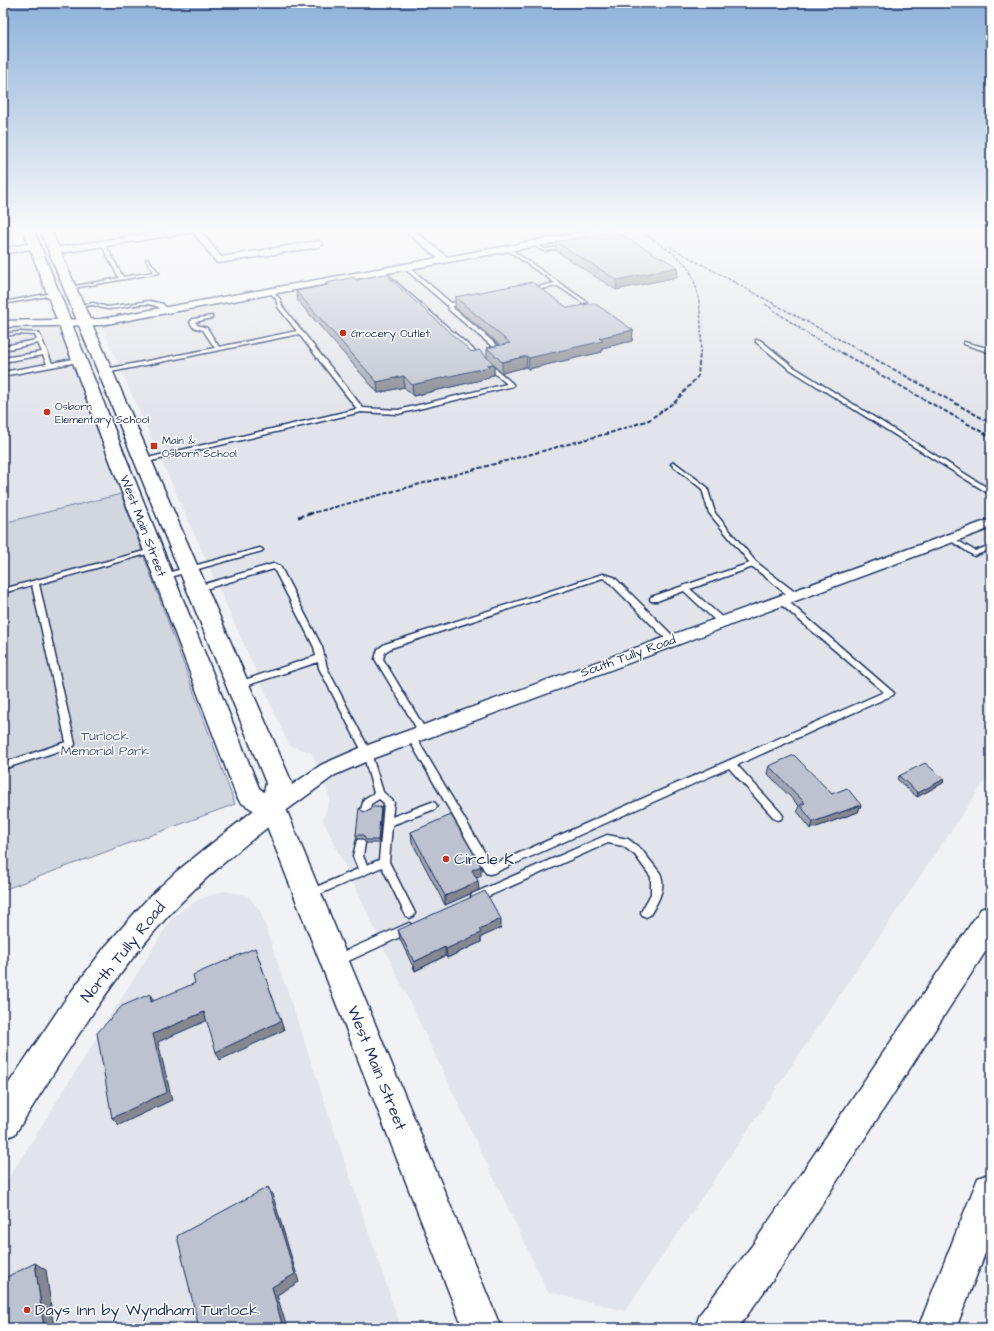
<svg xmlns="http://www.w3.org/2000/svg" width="994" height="1331" viewBox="0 0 994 1331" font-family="'Architects Daughter',sans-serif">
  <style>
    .built { fill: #e1e4ea }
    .green { fill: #d2d6df; stroke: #76829e }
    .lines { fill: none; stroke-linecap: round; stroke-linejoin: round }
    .lane-casing { stroke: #1b2f5e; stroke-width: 3 }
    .street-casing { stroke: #1b2f5e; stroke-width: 3 }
    .secondary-casing { stroke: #1b2f5e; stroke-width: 3 }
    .primary-casing { stroke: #1b2f5e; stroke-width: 3 }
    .highway-casing { stroke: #1b2f5e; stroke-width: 3 }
    .lane { fill: #fff; fill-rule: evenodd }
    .street { fill: #fff; fill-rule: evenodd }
    .secondary { fill: #fff; fill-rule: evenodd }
    .primary { fill: #fff; fill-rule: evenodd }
    .highway { fill: #fff; fill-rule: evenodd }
    .rail-far2 { stroke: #1b2f5e; stroke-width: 1.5; stroke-dasharray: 3.5 1.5; stroke-linecap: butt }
    .rail-far1 { stroke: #1b2f5e; stroke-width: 2; stroke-dasharray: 4.5 2; stroke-linecap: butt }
    .rail { stroke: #1b2f5e; stroke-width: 3; stroke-dasharray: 5.5 3; stroke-linecap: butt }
    .wall { fill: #a2a7b3; stroke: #1b2f5e }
    .shaded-wall { fill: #848892; stroke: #1b2f5e }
    .building { fill: #bcc2d0; stroke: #1b2f5e }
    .poi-dot { fill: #c8321e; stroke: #fff; stroke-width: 1.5 }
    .labels { text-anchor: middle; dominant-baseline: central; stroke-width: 3; stroke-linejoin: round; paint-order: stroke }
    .far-poi-label { font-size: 11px; fill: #1b2f5e; stroke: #fff; text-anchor: start }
    .street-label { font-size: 13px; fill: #1b2f5e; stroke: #fff }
    .park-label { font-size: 13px; fill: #49597e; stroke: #fff }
    .near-poi-label { font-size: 16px; fill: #1b2f5e; stroke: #fff; text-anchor: start }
    .near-street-label { font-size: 16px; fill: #1b2f5e; stroke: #fff }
  </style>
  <rect width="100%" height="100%" fill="#f1f2f5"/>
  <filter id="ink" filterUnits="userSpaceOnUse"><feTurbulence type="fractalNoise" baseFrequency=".025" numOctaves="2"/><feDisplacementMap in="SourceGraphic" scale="8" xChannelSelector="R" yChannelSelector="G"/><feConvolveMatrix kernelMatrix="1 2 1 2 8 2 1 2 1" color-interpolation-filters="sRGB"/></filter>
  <g filter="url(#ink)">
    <path class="built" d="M 628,230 L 991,230 L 991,772 L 625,1311 L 548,1292 L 323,820 L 330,798 L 312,753 L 289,745 L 101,326 Z
      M 51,327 L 60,329 L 121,494 L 3,523 L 3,328 Z
      M 223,891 L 247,895 L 260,910 L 401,1328 L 3,1328 L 3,1187 L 172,918 L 197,900 Z"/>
    <path class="green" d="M 121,494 L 235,804 L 3,890 L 3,523 Z"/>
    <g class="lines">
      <defs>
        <path id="lane" d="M 103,243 L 105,244 L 123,277 L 154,272 L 146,260 L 148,259 L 159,273 L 68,289 L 68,288 L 70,287 L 119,278 L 101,244 Z
          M 532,243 L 534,243 L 545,249 L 567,246 L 569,247 L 544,251 L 532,245 Z
          M 507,248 L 509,248 L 587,302 L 583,303 L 558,286 L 527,291 L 527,289 L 555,283 L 507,250 Z
          M 404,266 L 408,266 L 451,303 L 467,301 L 467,303 L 453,306 L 453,308 L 504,351 L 504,353 L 500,353 L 449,310 L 448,306 L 404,268 Z
          M 383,271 L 513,384 L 513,386 L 398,414 L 361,412 L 143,463 L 141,462 L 141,460 L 143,459 L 357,409 L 299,334 L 106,373 L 103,371 L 106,369 L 215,348 L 203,330 L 193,327 L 190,322 L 193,319 L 212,316 L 212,318 L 195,322 L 197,325 L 207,328 L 219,347 L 297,331 L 278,307 L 276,299 L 270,292 L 272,291 L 280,299 L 282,306 L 363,408 L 398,410 L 507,384 L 381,273 L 381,272 Z
          M 52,293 L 54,293 L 54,295 L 3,304 L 3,302 Z
          M 150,301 L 163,304 L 168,311 L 164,312 C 151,296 126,309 108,309 C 103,309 98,306 93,305 C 87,305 80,309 75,306 L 93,303 L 107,307 Z
          M 18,332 L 39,333 L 52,363 L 78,358 L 81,360 L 78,362 L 3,376 L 3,372 L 47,364 L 43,355 L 3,362 L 3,358 L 42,352 L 38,343 L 3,350 L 3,346 L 37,340 L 35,335 L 18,334 L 3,336 L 3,334 Z
          M 756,340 L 760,340 L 792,366 L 991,490 L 991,495 L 788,368 L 756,342 Z
          M 964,342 L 991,349 L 991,353 L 964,344 Z
          M 674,462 L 707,487 L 715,513 L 756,562 L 796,593 L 797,595 L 796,597 L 790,597 L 753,567 L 690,589 L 725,620 L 726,622 L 725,624 L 719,624 L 684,591 L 657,601 L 651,601 L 650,599 L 651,597 L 750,563 L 709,513 L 702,489 L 672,465 L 671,464 Z
          M 950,536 L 975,551 L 991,545 L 991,549 L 974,556 L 948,539 L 947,538 Z
          M 260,548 L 262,549 L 263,550 L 262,551 L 163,579 L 159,577 L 160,575 Z
          M 152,549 L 154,550 L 155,551 L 154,552 L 39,584 L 75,744 L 74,746 L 3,769 L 3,763 L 66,742 L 32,585 L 3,593 L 3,589 Z
          M 273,564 L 276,564 L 280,566 L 322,647 L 327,668 L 371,753 L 383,792 L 394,802 L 392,817 L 432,802 L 435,803 L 437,806 L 435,809 L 392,825 L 389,862 L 415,913 L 414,916 L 410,918 L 406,916 L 382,867 L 311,898 L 307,897 L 306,894 L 307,891 L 358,869 L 353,856 L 357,840 L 360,839 L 363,840 L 365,843 L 363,856 L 367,865 L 379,860 L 384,803 L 379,799 L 371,804 L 369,813 L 366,814 L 363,813 L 361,810 L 364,799 L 374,793 L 363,753 L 319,668 L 318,662 L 239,688 L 235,685 L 236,683 L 316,656 L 314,647 L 274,569 L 198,591 L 194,589 L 195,587 Z
          M 603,574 L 614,577 L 675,638 L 676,640 L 675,642 L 669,642 L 608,581 L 603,578 L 391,648 L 385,652 L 383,659 L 427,732 L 426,734 L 420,734 L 375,659 L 378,649 L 385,644 Z
          M 778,598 L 784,598 L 894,693 L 893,695 L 737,765 L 781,813 L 783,816 L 781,819 L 778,820 L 775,819 L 729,768 L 494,873 L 490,874 L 486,873 L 408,738 L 407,736 L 408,734 L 414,734 L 492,865 L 884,692 L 778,602 L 777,600 Z
          M 607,835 L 628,839 L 641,849 L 660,873 C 667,888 657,903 650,915 L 646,917 L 642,915 L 641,912 L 651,894 L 651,877 L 635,855 L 623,846 L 608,843 L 480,900 L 476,901 L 472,900 L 471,897 L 472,894 Z
          M 409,923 L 413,925 L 414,928 L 413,931 L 342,964 L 338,965 L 334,964 L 333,960 L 334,956 Z"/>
        <path id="street" d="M 174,230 L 200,230 L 221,257 L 319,241 L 323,244 L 319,247 L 219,263 L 216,262 L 193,232 L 54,254 L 50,251 L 54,248 Z
          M 404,230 L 414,230 L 447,257 L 594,230 L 613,230 L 609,233 L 101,325 L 3,327 L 3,321 L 101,319 L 438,258 Z
          M 33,243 L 37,246 L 36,248 L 3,254 L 3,248 Z
          M 991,519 L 991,528 L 374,758 L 335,775 L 280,815 L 273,817 L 266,815 L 263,809 L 266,803 L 321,765 L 360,748 Z"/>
        <path id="secondary" d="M 273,799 L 282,802 L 286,809 L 282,816 C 242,847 202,879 168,916 C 108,982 63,1059 15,1134 L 3,1139 L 3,1092 L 65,1000 L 105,947 L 148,898 L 176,872 L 264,802 Z"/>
        <path id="primary" d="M 23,230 L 34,230 L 259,788 L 264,792 L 266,783 L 40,230 L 51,230 L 292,783 L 286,809 L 501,1328 L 463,1328 L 263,816 L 240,802 L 236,795 Z"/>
        <path id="highway" d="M 991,905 L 991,943 L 780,1269 L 738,1328 L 695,1328 L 700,1314 L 754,1243 L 981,909 Z
          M 991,1173 L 991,1238 L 956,1328 L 918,1328 L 978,1178 Z"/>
      </defs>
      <use href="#lane" class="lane-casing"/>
      <use href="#street" class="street-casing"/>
      <use href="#secondary" class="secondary-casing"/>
      <use href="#primary" class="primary-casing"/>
      <use href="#highway" class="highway-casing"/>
      <use href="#lane" class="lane"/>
      <use href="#street" class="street"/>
      <use href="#secondary" class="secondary"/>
      <use href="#primary" class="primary"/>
      <use href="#highway" class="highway"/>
      <path class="rail-far2" d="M 640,231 C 655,241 672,251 685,264 C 701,281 703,332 700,354
        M 670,247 L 866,354
        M 765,304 L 811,336 L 844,354"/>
      <path class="rail-far1" d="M 842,353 L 991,437
        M 864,353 L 991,423
        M 309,514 L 613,432 L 649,420 L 676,401 L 698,376 L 700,353"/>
      <path class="rail" d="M 298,517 L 313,513"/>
    </g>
    <path class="wall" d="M 556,242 L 677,277 L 616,290 L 556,251 Z
      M 356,280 L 472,352 L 487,357 L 487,348 L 500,345 L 455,307 L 455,297 L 568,308 L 633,330 L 632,341 L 602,348 L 602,352 L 528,369 L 526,367 L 502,373 L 494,366 L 494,375 L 489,376 L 489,378 L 413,396 L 404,387 L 378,393 L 298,301 L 296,291 L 326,285 L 326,283 Z
      M 769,766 L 832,794 L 861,805 L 858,812 L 811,829 L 797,811 L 799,806 L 767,773 Z
      M 899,776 L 944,779 L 943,783 L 917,797 L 897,779 Z
      M 381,807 L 382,810 L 379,843 L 366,843 L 363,839 L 357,839 L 356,835 L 362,811 L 366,812 Z
      M 411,832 L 481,876 L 476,878 L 479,890 L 445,905 L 412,842 Z
      M 501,928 L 481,937 L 481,942 L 447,958 L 445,956 L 415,971 L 400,939 L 398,930 Z"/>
    <path class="shaded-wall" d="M 678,267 L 677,277 L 616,290 L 617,280 Z
      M 633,330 L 632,341 L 602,348 L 602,352 L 528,369 L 529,358 L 599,338 Z
      M 527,356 L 526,367 L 502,373 L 502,362 Z
      M 494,364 L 494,375 L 489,376 L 489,378 L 413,396 L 412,385 Z
      M 404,376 L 404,387 L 378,393 L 377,382 Z
      M 944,779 L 943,783 L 917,797 L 918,793 Z
      M 861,805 L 858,812 L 811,829 L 813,822 Z
      M 381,807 L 382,810 L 379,843 L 378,840 Z
      M 481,866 L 481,876 L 472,880 L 472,870 Z
      M 478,881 L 479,890 L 445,905 L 445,896 Z
      M 501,919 L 501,928 L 481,937 L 481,942 L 447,958 L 446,949 L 479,929 Z
      M 445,947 L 445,956 L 415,971 L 414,962 Z
      M 255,948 L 284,1030 L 220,1060 L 216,1052 Z
      M 150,994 L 155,1003 L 151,1002 Z
      M 204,1012 L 208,1020 L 158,1042 L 172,1100 L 119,1125 L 112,1118 L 153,1034 Z
      M 268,1187 L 273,1196 L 299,1282 L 277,1295 L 287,1328 L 283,1328 L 272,1287 Z
      M 35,1263 L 46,1270 L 54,1328 L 44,1328 Z"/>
    <path class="building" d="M 614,231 L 678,267 L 617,280 L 556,242 Z
      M 385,274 L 472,352 L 479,350 L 494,364 L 487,365 L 489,367 L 412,385 L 404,376 L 377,382 L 296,291 L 328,285 L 326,283 L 354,277 L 356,280 Z
      M 532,282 L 568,308 L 594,303 L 633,330 L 599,338 L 603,341 L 529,358 L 527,356 L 502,362 L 487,348 L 510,343 L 455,297 Z
      M 794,755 L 832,794 L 847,788 L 861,805 L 813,822 L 800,805 L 805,803 L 769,766 Z
      M 925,763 L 944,779 L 918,793 L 899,776 Z
      M 371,807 L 381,807 L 378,840 L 366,840 L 363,835 L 356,835 L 359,808 L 362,811 L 366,812 L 370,810 Z
      M 451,815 L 481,866 L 472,870 L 478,881 L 445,896 L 411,832 Z
      M 485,891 L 501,919 L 479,929 L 481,933 L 446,949 L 445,947 L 414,962 L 398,930 Z
      M 255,948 L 281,1021 L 216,1052 L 204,1012 L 153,1034 L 167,1092 L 112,1118 L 97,1033 L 122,1006 L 150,994 L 151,1002 L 195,983 L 193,975 Z
      M 268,1187 L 295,1274 L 272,1287 L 283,1328 L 199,1328 L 177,1236 Z
      M 35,1263 L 44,1328 L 3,1328 L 3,1279 Z"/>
  </g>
  <linearGradient id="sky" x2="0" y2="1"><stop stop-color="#8eb2d9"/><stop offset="0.55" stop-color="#f9f9fa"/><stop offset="1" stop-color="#f9f9fa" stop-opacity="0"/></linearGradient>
  <rect width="994" height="417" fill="url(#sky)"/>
  <g class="poi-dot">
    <circle cx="343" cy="333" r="4"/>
    <circle cx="47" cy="412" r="4"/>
    <rect x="150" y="442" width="8" height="8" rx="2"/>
    <circle cx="446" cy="859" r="4"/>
    <circle cx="27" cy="1310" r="4"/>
  </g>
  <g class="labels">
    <g class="far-poi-label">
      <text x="351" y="333">Grocery Outlet</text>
      <text x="55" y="406">Osborn<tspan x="55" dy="13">Elementary School</tspan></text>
      <text x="162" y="440">Main &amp;<tspan x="162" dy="13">Osborn School</tspan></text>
    </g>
    <g class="street-label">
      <text transform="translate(143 526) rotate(69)">West Main Street</text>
      <text transform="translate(628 656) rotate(-20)">South Tully Road</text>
    </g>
    <g class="park-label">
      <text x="105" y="736">Turlock<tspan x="105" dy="15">Memorial Park</tspan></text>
    </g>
    <g class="near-poi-label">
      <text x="454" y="859">Circle K</text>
      <text x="35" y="1310">Days Inn by Wyndham Turlock</text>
    </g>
    <g class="near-street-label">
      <text transform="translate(123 952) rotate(-51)">North Tully Road</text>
      <text transform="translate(377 1068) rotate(68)">West Main Street</text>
    </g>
  </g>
  <rect width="994" height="1331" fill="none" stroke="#fff" stroke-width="16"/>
  <rect x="8" y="8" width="978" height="1315" fill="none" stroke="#1b2f5e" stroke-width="1.5" filter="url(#ink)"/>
</svg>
